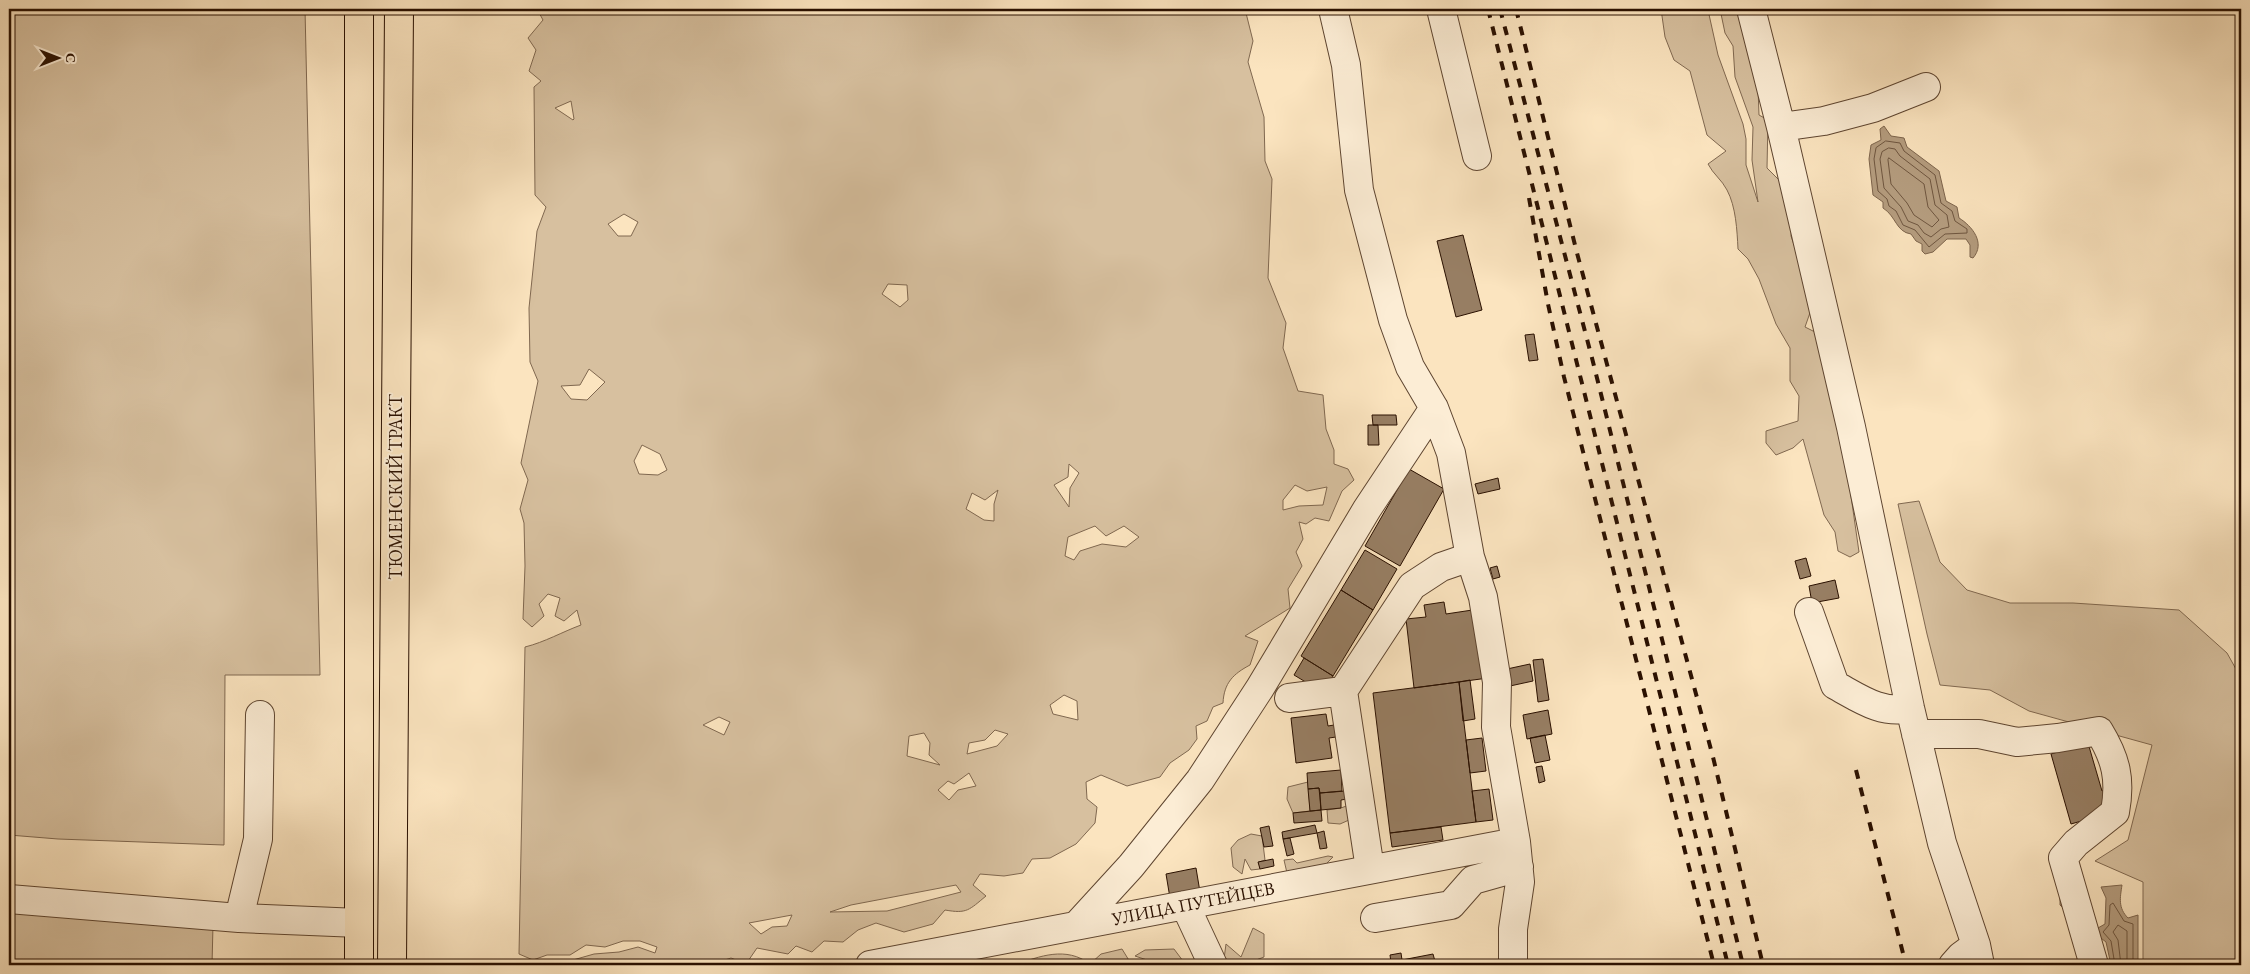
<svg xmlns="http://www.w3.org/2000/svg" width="2250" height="974" viewBox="0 0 2250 974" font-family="'EB Garamond',serif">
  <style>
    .green { fill: #d7c09f; stroke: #806850; fill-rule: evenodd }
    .water { fill: #b49c7e; stroke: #7d644c }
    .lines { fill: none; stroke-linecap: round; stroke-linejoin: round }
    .shore { stroke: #6f563f; stroke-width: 1 }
    .building { fill: #977e63; stroke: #2a1000 }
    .minor-casing { stroke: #5e4530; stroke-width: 30 }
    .major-casing { stroke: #2a1000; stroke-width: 30 }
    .minor { stroke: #fcedd5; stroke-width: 28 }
    .major { stroke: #fbe4bf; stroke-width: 28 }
    .rail { stroke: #2a1000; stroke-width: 4; stroke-dasharray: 9 9; stroke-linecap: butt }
    .labels { text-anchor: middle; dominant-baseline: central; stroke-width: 4; stroke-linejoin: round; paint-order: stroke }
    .street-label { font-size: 18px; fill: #2a1000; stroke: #fcedd5 }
  </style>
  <rect width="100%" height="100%" fill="#fbe4bf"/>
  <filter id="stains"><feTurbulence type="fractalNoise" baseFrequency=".004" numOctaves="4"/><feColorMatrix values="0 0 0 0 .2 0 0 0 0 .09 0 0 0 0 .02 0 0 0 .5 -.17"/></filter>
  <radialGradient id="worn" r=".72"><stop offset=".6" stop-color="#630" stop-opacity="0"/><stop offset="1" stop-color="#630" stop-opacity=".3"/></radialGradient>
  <path class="green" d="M 9,9 L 305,9 L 320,675 L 225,675 L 224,845 L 58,839 L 9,835 Z
    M 537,9 L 1245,9 L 1253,41 L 1248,62 L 1264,117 L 1265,161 L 1272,179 L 1268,278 L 1286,323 L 1283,348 L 1298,391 L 1323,395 L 1326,429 L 1334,450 L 1334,464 L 1348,469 L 1354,480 L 1342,491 L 1329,521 L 1315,518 L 1306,524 L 1299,522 L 1303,539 L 1296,552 L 1302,566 L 1288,589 L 1290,608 L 1245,636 L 1258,641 L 1250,665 C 1233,674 1224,683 1223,703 L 1213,707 L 1207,721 L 1196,726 L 1197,739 L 1189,750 L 1170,763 L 1160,777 L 1127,786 L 1101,775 L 1086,782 L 1087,799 L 1097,807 L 1095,823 L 1076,844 L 1050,858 L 1032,859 L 1023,873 L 1004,876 L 980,874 L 973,885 L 986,896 C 969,910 967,914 945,910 L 933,924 L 904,932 L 876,923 L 858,930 L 843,942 L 824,941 L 812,952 L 796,946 L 788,954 L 757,948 L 746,964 L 731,958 L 709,965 L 534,965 L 566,962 L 594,954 L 619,952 L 638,947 L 655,953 L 657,947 L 640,941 L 623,941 L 605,947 L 586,945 L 570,955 L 547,955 L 533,960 L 519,954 L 525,647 C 545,642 562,632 581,625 L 577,610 L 564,621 L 555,616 L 560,598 L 548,594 L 539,604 L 544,616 L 532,627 L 523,619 L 525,566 L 524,523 L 520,509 L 528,480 L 521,463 L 538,381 L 530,362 L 529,308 L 537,231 L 546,207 L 535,195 L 534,87 L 541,81 L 529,71 L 536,50 L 528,38 L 543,20 ZM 571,101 L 574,119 L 573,120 L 555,108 ZM 624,214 L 638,222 L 631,236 L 618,236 L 608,224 ZM 888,284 L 907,285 L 908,300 L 900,307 L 882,294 ZM 589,369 L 605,382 L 587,400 L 571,399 L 561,386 L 580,385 ZM 642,445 L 660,454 L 667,470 L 658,475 L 639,474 L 634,461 ZM 1069,464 L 1079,473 L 1070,488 L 1069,507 L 1054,485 L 1068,477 ZM 1295,485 L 1307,491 L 1327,487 L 1323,505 L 1299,506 L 1283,510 L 1283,500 ZM 998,490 L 994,504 L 994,521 L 984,520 L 966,509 L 972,493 L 985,500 ZM 1095,526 L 1106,536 L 1124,526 L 1139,537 L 1126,547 L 1102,544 L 1080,551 L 1074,560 L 1065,556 L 1068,537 ZM 1064,695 L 1077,701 L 1078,720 L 1053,714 L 1050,705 ZM 719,717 L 730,722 L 724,735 L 703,725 ZM 995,730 L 1008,734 L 997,746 L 967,754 L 969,743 L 985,740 ZM 924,733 L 930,743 L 929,755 L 940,765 L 907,756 L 909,736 ZM 969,773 L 976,786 L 958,790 L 949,800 L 938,790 L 948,781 L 954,784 ZM 956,885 L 961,892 L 887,911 L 830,912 L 851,905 ZM 792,915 L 787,926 L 772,927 L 761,934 L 749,923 Z
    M 1661,9 L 1707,9 L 1708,10 L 1718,55 L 1743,124 L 1746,139 L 1746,165 L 1758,202 L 1752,160 L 1753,127 L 1735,77 L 1733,46 L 1725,33 L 1720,9 L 1739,9 L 1758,88 L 1759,115 L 1768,120 L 1767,168 L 1782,183 L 1793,216 L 1791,236 L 1803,271 L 1812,307 L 1805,327 L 1817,333 L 1850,466 L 1851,496 L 1859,552 L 1850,557 L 1838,551 L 1835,532 L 1824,515 L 1803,439 L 1793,448 L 1776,455 L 1766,443 L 1766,431 L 1798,421 L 1799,396 L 1790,381 L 1790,348 L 1776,324 L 1759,279 L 1748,259 L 1738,249 C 1737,230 1736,207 1727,190 C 1722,180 1713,174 1708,164 L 1726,151 L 1707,135 L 1690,71 L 1674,60 L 1665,37 Z
    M 1919,501 L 1940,562 L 1967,590 L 2010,603 L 2073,603 L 2179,610 L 2227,653 L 2241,678 L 2241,965 L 2143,965 L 2143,882 L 2095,861 L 2128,840 L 2152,745 L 2029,711 L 1990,690 L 1940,685 L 1927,634 L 1898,504 Z
    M 1308,782 L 1310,811 L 1293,813 L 1287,799 L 1288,787 Z
    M 1349,805 L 1349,820 L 1340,824 L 1328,823 L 1327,810 L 1341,808 Z
    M 1251,834 L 1262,836 L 1265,860 L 1259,862 L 1260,869 L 1251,870 L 1245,859 L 1242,874 L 1233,867 L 1231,848 L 1238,840 Z
    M 1328,856 L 1333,857 L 1324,866 L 1287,873 L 1284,860 L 1293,859 L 1297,863 Z
    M 9,912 L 213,925 L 212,965 L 9,965 Z
    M 1253,928 L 1264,934 L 1264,957 L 1243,965 L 1226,965 L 1224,959 L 1226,944 L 1241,957 Z
    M 1122,949 L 1130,962 L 1109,965 L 1015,965 C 1040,956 1066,946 1090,964 L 1101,954 Z
    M 1174,949 L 1186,965 L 1166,965 L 1165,962 L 1156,963 L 1135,956 L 1145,950 Z"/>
  <path class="water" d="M 1884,126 L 1891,136 L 1904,138 L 1907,147 L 1939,171 L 1946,201 L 1957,207 L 1959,218 C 1972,226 1986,243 1973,258 L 1970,257 L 1970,245 L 1966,239 L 1947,239 L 1933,252 L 1925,254 L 1922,251 L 1922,244 L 1916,241 L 1911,234 C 1896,232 1896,216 1883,208 L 1883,202 L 1873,195 L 1869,159 L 1871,145 L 1881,140 L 1880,129 Z
    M 2122,885 C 2120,898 2118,908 2128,918 L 2138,915 L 2138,965 L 2111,965 L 2106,942 L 2097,935 L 2082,927 L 2060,905 L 2060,888 L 2082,907 L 2098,928 L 2105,924 L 2106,898 L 2101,887 Z"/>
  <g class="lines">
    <path class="shore" d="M 1886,141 L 1900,143 L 1904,151 L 1935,175 L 1941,203 L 1952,211 L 1955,221 L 1967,229 L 1967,233 L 1945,234 L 1929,247 L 1915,230 L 1903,225 L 1896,211 L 1889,206 L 1887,199 L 1878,191 L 1874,159 L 1876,148 Z
      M 1889,148 L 1895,149 L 1900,156 L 1930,179 L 1935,205 L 1947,215 L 1949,227 L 1941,229 L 1931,237 L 1924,233 L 1918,225 L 1908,221 L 1901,207 L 1884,188 L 1880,159 L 1882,152 Z
      M 1889,158 L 1924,184 L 1928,207 L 1939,220 L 1932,227 L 1914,215 L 1907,203 L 1891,184 L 1888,160 Z
      M 2115,965 L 2111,941 L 2103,932 L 2109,925 L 2110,905 L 2113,903 L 2124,921 L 2133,924 L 2133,965
      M 2121,965 L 2118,940 L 2113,932 L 2118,925 L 2127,931 L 2127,965"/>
  </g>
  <path class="building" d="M 1463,235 L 1482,310 L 1456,317 L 1437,241 Z
    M 1534,334 L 1538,360 L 1529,361 L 1525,335 Z
    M 1372,415 L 1396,415 L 1397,425 L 1373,425 Z
    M 1368,425 L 1378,425 L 1379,445 L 1368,445 Z
    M 1409,469 L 1444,489 L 1400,566 L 1365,546 Z
    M 1498,478 L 1500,489 L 1478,494 L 1475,484 Z
    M 1365,550 L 1397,569 L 1373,610 L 1341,590 Z
    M 1806,558 L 1811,576 L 1800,579 L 1795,561 Z
    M 1497,566 L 1500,577 L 1493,579 L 1490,568 Z
    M 1835,580 L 1839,598 L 1812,603 L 1809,586 Z
    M 1341,590 L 1373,610 L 1333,676 L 1301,656 Z
    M 1444,602 L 1446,614 L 1479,609 L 1488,678 L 1414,688 L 1406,619 L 1426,617 L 1424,605 Z
    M 1304,658 L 1333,676 L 1327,687 L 1314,687 L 1294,675 Z
    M 1543,659 L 1549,700 L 1538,702 L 1533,660 Z
    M 1530,664 L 1533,681 L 1510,686 L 1507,669 Z
    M 1470,680 L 1475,719 L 1463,721 L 1459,682 Z
    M 1459,682 L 1476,822 L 1390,833 L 1373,693 Z
    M 1548,710 L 1552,734 L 1527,739 L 1523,715 Z
    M 1326,714 L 1328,726 L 1334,725 L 1336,737 L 1329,738 L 1332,758 L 1296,763 L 1291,718 Z
    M 1545,735 L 1550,760 L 1535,763 L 1530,738 Z
    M 1482,738 L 1486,771 L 1470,773 L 1466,740 Z
    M 2088,743 L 2102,791 L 2113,787 L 2109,813 L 2071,824 L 2051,754 Z
    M 1542,766 L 1545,781 L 1539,783 L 1536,767 Z
    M 1341,770 L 1342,791 L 1320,793 L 1319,788 L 1308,789 L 1307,773 Z
    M 1319,788 L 1321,810 L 1310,811 L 1308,789 Z
    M 1489,789 L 1493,820 L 1476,822 L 1472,791 Z
    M 1346,791 L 1347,799 L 1341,800 L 1341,808 L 1321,810 L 1320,793 Z
    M 1321,810 L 1322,821 L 1294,823 L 1293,813 Z
    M 1315,825 L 1317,833 L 1283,839 L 1282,832 Z
    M 1269,826 L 1273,846 L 1264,847 L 1260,828 Z
    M 1441,827 L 1443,840 L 1392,847 L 1390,833 Z
    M 1324,831 L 1327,848 L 1320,849 L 1317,833 Z
    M 1290,838 L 1294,854 L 1287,856 L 1283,839 Z
    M 1273,859 L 1274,866 L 1260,869 L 1258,862 Z
    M 1196,868 L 1200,892 L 1170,898 L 1166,874 Z
    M 1401,953 L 1402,960 L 1433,954 L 1436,965 L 1386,965 L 1391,963 L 1390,955 Z"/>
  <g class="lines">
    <defs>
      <path id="minor" d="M 1333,9 L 1346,65 L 1359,190 L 1393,320 L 1410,367 L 1434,408 L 1451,453 L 1470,557 L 1483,597 L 1497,682 L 1496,727 L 1516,842 L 1520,882 L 1513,929 L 1513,965
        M 1441,9 L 1477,156
        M 1751,9 L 1781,127 L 1851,427 L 1910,708 L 1942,843 L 1976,945 L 1980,965
        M 1781,127 L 1824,121 L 1873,108 L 1926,87
        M 1809,612 L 1835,685 C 1859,698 1882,715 1910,708
        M 1289,698 L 1343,691
        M 1916,734 L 1979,734 L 2017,742 L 2058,738 L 2099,731 C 2116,759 2121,779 2115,812 L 2076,843 L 2063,858 L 2094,965
        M 1370,869 L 1343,691 L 1412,586 L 1441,567 L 1470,557
        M 9,899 L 239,918 L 359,923
        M 1185,905 L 1213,965
        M 239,918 L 258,839 L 260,715
        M 1375,918 L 1451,905 L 1473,880 L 1519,867
        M 1077,925 L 1131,866 L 1200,780 L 1260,688 L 1367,509 L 1434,408
        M 870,965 L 1516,842
        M 1953,965 L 1961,956 L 1976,945"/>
      <path id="major" d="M 359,965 L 359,9
        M 392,965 L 399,9"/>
    </defs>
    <use href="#minor" class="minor-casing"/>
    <use href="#major" class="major-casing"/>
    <use href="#minor" class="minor"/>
    <use href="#major" class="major"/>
    <path class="rail" d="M 1488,9 L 1728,965
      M 1500,9 L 1592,358 L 1743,965
      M 1516,9 L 1577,253 L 1713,757 L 1763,965
      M 1529,198 L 1548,304 L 1564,377 L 1714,965
      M 1856,770 L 1906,965"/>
  </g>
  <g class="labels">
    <g class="street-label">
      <text transform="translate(395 487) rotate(-90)">ТЮМЕНСКИЙ ТРАКТ</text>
      <text transform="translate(1193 903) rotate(-11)">УЛИЦА ПУТЕЙЦЕВ</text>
    </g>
  </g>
  <rect width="2250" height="974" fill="none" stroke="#fbe4bf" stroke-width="30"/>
  <rect x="10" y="10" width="2230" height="954" fill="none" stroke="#2a1000" stroke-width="2.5"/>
  <rect x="15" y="15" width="2220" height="944" fill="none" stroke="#2a1000"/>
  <g transform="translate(58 58) rotate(90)" stroke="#fcedd5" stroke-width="4" paint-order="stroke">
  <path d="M0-4L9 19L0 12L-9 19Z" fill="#2a1000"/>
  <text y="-8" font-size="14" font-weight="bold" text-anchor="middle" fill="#2a1000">С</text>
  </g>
  <rect width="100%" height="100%" filter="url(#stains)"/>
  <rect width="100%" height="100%" fill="url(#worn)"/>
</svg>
